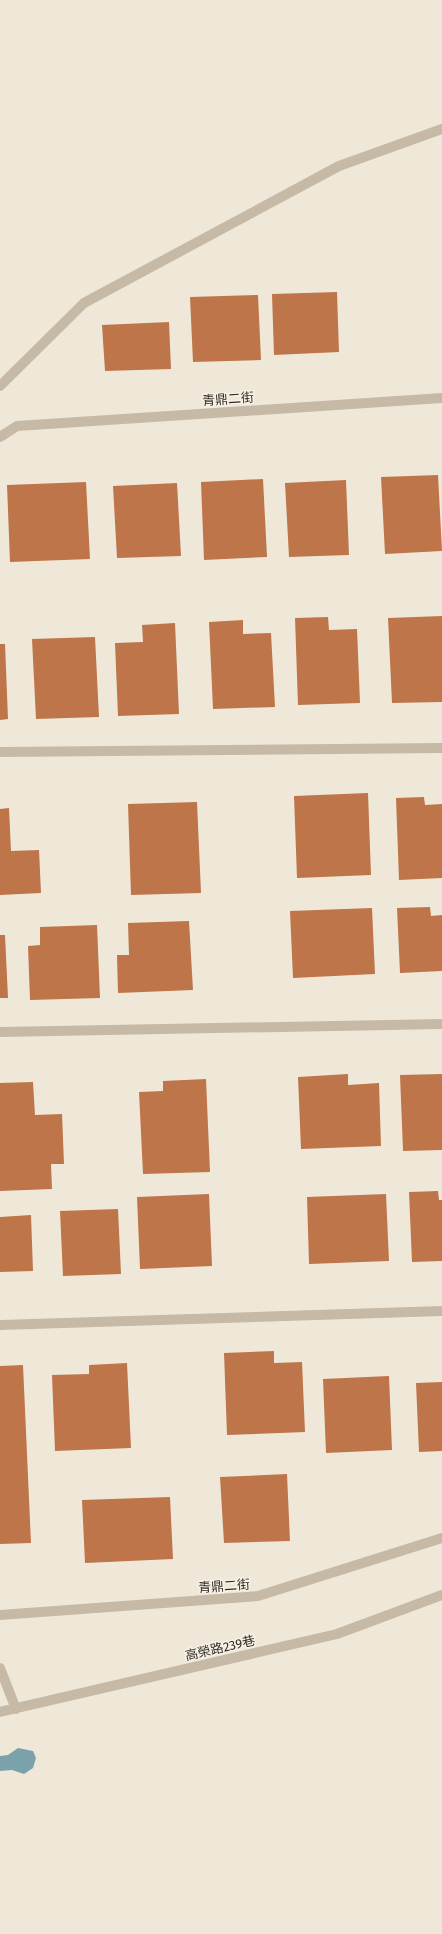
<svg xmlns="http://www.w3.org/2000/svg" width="442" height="1934" viewBox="0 0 442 1934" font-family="'Fira Sans','Noto Sans TC',sans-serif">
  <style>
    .water { fill: #7aa2aa }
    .building { fill: #be7549 }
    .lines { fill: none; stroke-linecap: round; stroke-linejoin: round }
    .minor { stroke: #c6b9a6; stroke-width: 10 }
    .labels { text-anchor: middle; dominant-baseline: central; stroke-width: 3; stroke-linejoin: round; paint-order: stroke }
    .street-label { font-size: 13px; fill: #332c26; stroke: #f7f2e5 }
  </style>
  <rect width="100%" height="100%" fill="#efe8d9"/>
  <path class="water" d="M 18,1748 L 33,1751 L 36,1758 L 33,1768 L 24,1774 L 12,1770 L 0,1771 L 0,1756 L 8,1755 Z"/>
  <path class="building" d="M 337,292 L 339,352 L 274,355 L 272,294 Z
    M 258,295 L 261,360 L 193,362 L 190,297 Z
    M 169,322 L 171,369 L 105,371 L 102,325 Z
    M 438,475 L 442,551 L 385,554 L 381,477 Z
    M 263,479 L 267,557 L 204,560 L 201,482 Z
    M 346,480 L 349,555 L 289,557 L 285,483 Z
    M 86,482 L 90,559 L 10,562 L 7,485 Z
    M 177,483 L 181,556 L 117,558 L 113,486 Z
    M 442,616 L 442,702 L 392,703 L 388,618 Z
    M 328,617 L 329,630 L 357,629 L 360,703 L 298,705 L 295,618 Z
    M 243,620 L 243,634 L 271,633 L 275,707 L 213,709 L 209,622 Z
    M 175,623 L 179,714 L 118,716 L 115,643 L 143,642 L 142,625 Z
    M 95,637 L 99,717 L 36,719 L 32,639 Z
    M 0,644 L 5,644 L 8,719 L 0,720 Z
    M 368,793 L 371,875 L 297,878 L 294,796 Z
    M 424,797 L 425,805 L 442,804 L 442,878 L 399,880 L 396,798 Z
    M 197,802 L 201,893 L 131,895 L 128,804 Z
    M 9,808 L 11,851 L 39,850 L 41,893 L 0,895 L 0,809 Z
    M 430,907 L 431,916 L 442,915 L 442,971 L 400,973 L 397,908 Z
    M 372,908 L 375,974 L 293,978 L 290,911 Z
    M 189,921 L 193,990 L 118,993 L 117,955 L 129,955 L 128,923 Z
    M 97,925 L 100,998 L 30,1000 L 28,946 L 40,945 L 40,927 Z
    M 0,935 L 5,935 L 8,998 L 0,998 Z
    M 348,1074 L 348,1085 L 379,1083 L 381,1146 L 301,1149 L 298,1077 Z
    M 442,1074 L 442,1150 L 403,1151 L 400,1075 Z
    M 206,1079 L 210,1172 L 143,1174 L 139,1092 L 163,1091 L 163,1081 Z
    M 33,1082 L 35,1115 L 62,1114 L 64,1164 L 51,1164 L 52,1189 L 0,1191 L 0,1083 Z
    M 438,1191 L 439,1200 L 442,1200 L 442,1261 L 412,1262 L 409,1192 Z
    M 209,1194 L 212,1266 L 140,1269 L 137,1197 Z
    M 386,1194 L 389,1261 L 309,1264 L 307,1197 Z
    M 118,1209 L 121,1274 L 63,1276 L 60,1211 Z
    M 31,1215 L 33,1271 L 0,1272 L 0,1217 Z
    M 274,1351 L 274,1363 L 302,1362 L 305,1432 L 227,1435 L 224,1353 Z
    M 127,1363 L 131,1448 L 55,1451 L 52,1375 L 89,1374 L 89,1365 Z
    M 23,1365 L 31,1543 L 0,1544 L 0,1366 Z
    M 389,1376 L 392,1450 L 326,1453 L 323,1379 Z
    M 442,1382 L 442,1451 L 419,1452 L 416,1383 Z
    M 287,1474 L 290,1541 L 224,1543 L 220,1477 Z
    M 170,1497 L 173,1559 L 85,1563 L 82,1500 Z"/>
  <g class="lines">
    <path class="minor" d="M 0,386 L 84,303 L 339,166 L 442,129
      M 0,437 L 17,426 L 442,398
      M 0,752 L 442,748
      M 0,1032 L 442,1024
      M 0,1325 L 442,1311
      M 0,1615 L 258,1596 L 442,1538
      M 0,1668 L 16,1709
      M 0,1712 L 337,1634 L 442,1595"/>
  </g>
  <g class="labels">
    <g class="street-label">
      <text transform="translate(228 399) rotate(-4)">青鼎二街</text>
      <text transform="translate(224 1586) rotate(-4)">青鼎二街</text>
      <text transform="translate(220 1648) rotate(-13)">高榮路239巷</text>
    </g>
  </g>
</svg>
